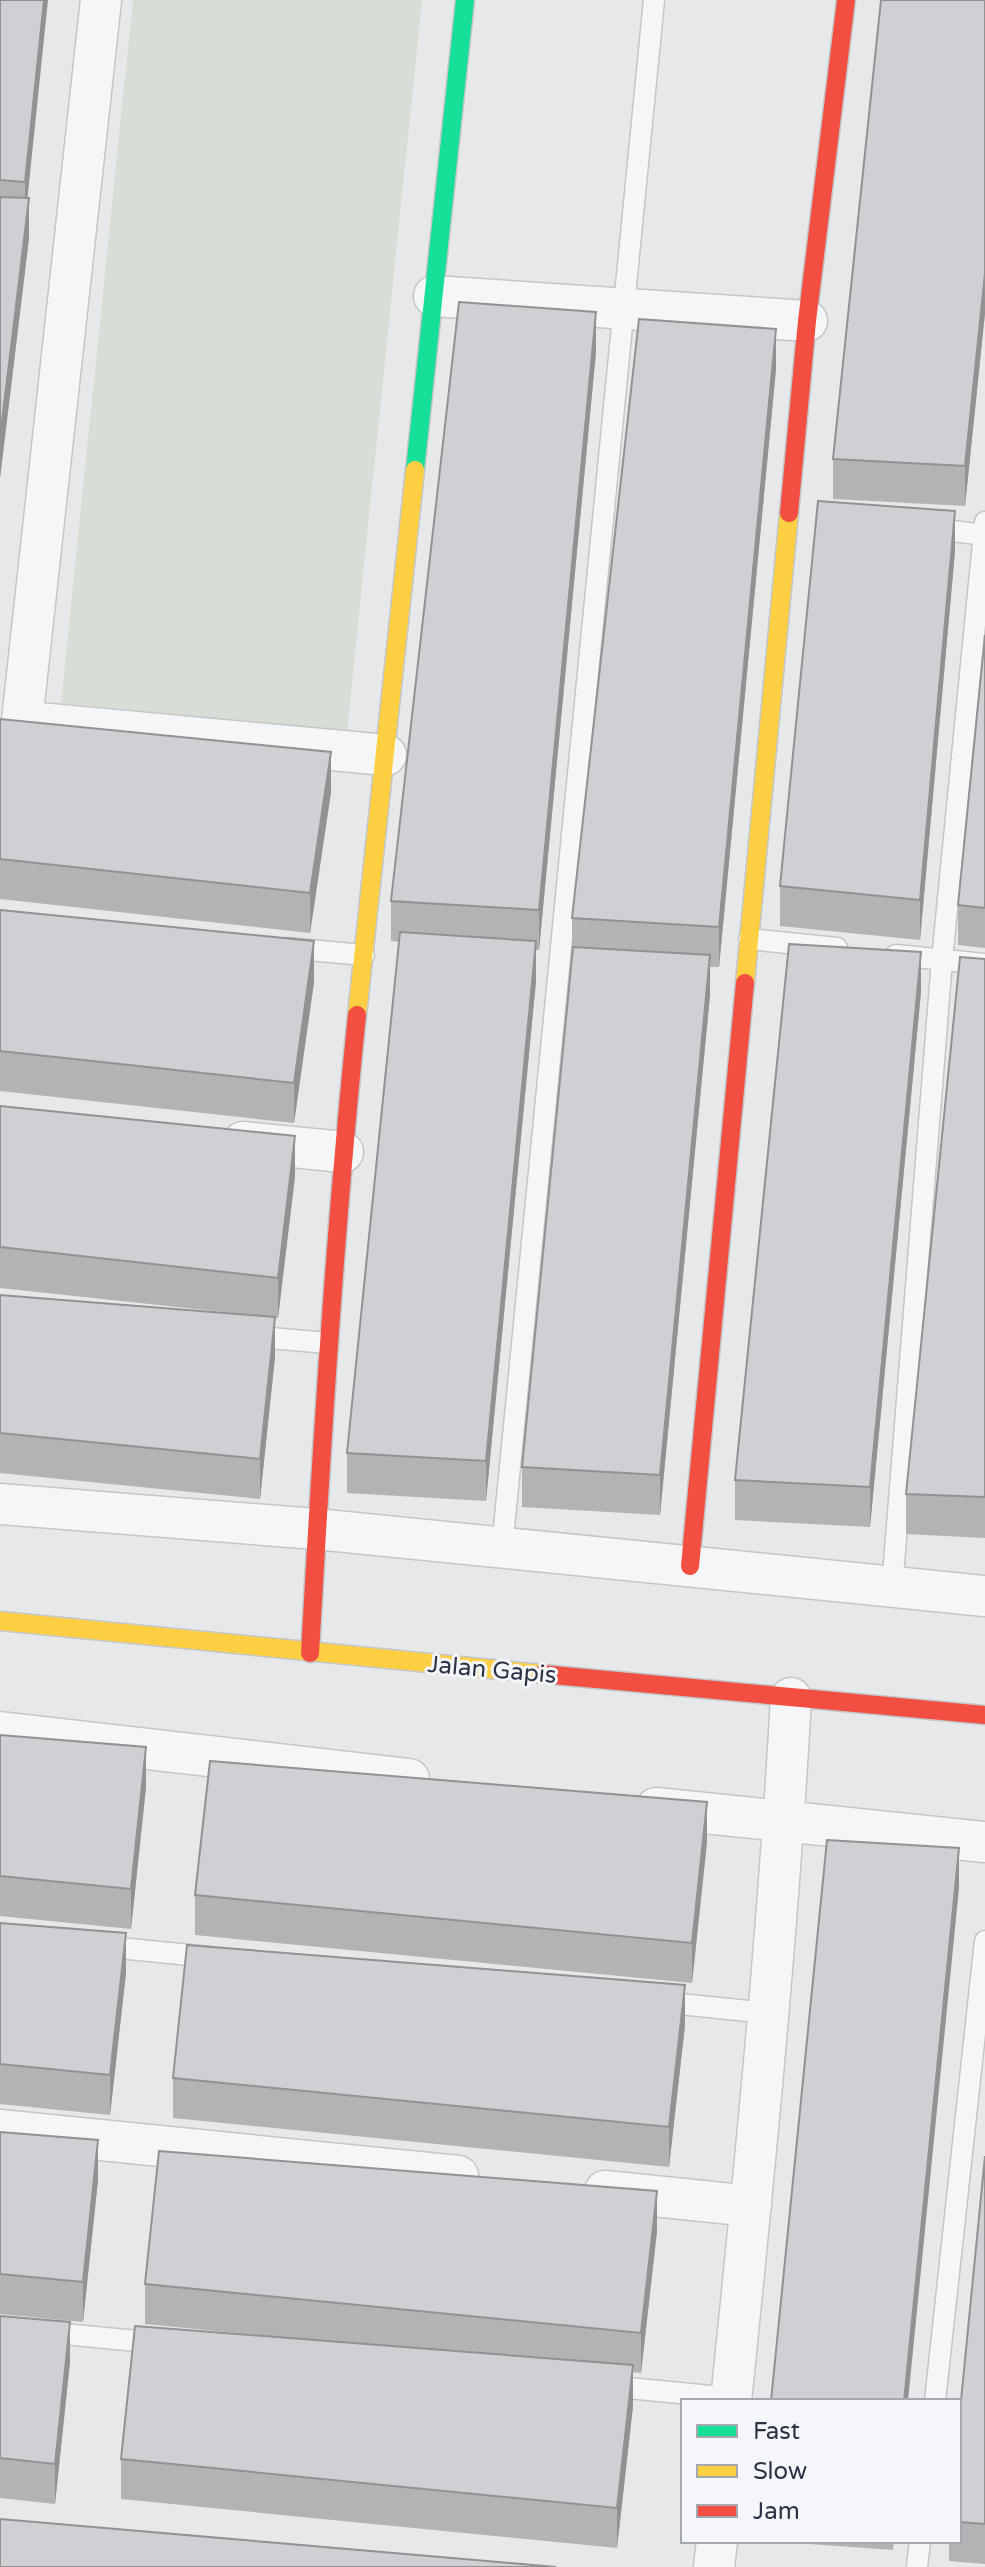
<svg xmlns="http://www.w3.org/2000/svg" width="985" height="2567" viewBox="0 0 985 2567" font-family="'Varela Round',sans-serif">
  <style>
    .green { fill: #d6ded6 }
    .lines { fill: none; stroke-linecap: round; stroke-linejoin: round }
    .lane-casing { stroke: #c4c6c8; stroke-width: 23 }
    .street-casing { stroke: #c4c6c8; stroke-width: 43 }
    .fast-casing { stroke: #c4c6c8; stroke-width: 21 }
    .slow-casing { stroke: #c4c6c8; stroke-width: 21 }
    .jam-casing { stroke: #c4c6c8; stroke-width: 21 }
    .lane { stroke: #f5f6f7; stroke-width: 20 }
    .street { stroke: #f5f6f7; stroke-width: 40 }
    .fast { stroke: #16e098; stroke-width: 18 }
    .slow { stroke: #ffcf43; stroke-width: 18 }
    .jam { stroke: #f24e42; stroke-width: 18 }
    .wall { fill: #b1b3b5 }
    .shaded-wall { fill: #909294 }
    .building { fill: #ced0d3; stroke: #909294; stroke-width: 2 }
    .labels { text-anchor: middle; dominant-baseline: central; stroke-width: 6; stroke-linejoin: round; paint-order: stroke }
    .street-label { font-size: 24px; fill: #2b3445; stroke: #f4f6f9 }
  </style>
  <rect width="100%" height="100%" fill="#e6e8ea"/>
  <path class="green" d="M 133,0 L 422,0 L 347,731 L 61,703 Z"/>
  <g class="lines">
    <defs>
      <path id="lane" d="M 929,528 L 985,535
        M 749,939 L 837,948
        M 287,948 L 364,955
        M 896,955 L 985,964
        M 247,1336 L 328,1343
        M 502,1548 L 654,0
        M 892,1588 L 942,960 L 985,522
        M 99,1946 L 210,1957
        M 660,2002 L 768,2013
        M 0,2328 L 158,2343
        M 608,2386 L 731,2398
        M 935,2401 L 985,1941
        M 917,2567 L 920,2541"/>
      <path id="street" d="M 434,296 L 807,321
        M 22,721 L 101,0
        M 28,722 L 386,755
        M 243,1142 L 343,1152
        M 0,1504 L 316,1529 L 985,1596
        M 0,1732 L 409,1779
        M 656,1808 L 985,1842
        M 0,2130 L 458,2176
        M 605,2191 L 751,2206
        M 731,2401 C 755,2167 778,1933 791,1698
        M 714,2567 L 717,2541"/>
      <path id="fast" d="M 415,470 L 465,0"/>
      <path id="slow" d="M 745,983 L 789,513
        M 357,1015 L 415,470
        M 0,1621 L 542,1674"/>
      <path id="jam" d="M 789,513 L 807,321 L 846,0
        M 690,1566 L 745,983
        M 310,1653 C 322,1440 335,1227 357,1015
        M 542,1674 L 985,1715"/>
    </defs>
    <use href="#lane" class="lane-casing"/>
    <use href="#street" class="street-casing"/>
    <use href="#fast" class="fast-casing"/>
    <use href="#slow" class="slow-casing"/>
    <use href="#jam" class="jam-casing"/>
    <use href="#lane" class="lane"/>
    <use href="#street" class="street"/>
    <use href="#fast" class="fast"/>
    <use href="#slow" class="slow"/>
    <use href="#jam" class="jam"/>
  </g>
  <path class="wall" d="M 0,0 L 27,198 L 29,238 L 0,478 Z
    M 985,0 L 985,313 L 965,506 L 833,499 L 833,459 Z
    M 596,352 L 539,950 L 536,950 L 536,981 L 486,1501 L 347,1493 L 347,1453 L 399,942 L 391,941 L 391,901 Z
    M 776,369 L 719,967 L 710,967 L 710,995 L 660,1515 L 522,1507 L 522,1467 L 572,958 L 572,918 Z
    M 955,551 L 920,940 L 780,926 L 780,886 Z
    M 985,635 L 985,948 L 958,945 L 958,905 Z
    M 0,719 L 331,792 L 310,933 L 0,899 Z
    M 0,910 L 314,982 L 294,1123 L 0,1091 Z
    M 985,959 L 985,1538 L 906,1534 L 906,1494 Z
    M 921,992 L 870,1527 L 735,1520 L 735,1480 Z
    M 0,1106 L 295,1176 L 278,1318 L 275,1318 L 275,1357 L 260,1499 L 0,1473 L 0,1295 L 242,1314 L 0,1288 Z
    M 0,1735 L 146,1787 L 131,1929 L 0,1916 Z
    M 707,1842 L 692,1983 L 195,1935 L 195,1895 Z
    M 0,1923 L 126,1973 L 110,2115 L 0,2104 Z
    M 685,2025 L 669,2167 L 173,2118 L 173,2078 Z
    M 0,2132 L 98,2180 L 83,2322 L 0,2314 Z
    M 985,2156 L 985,2564 L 949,2561 L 949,2541 L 959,2541 L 959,2421 Z
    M 657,2231 L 641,2373 L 633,2372 L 633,2406 L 617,2548 L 121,2499 L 121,2459 L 266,2336 L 145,2324 L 145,2284 Z
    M 0,2316 L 70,2362 L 55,2504 L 0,2498 Z
    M 768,2541 L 894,2541 L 893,2550 Z"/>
  <path class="shaded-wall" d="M 44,0 L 48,0 L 25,222 L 25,182 Z
    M 29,198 L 29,238 L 0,478 L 0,438 Z
    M 985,273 L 985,313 L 965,506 L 965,466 Z
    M 596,312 L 596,352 L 539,950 L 539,910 Z
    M 776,329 L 776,369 L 719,967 L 719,927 Z
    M 955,511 L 955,551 L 920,940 L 920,900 Z
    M 331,752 L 331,792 L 310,933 L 310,893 Z
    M 314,941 L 314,982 L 294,1123 L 294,1083 Z
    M 536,941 L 536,981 L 486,1501 L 486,1461 Z
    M 921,952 L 921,992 L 870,1527 L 870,1487 Z
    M 710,955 L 710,995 L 660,1515 L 660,1475 Z
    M 295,1136 L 295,1176 L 278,1318 L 278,1278 Z
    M 275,1317 L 275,1357 L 260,1499 L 260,1459 Z
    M 146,1747 L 146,1787 L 131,1929 L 131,1889 Z
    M 707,1802 L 707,1842 L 692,1983 L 692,1943 Z
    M 959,1848 L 959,1888 L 908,2401 L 904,2401 Z
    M 126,1933 L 126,1973 L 110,2115 L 110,2075 Z
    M 685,1985 L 685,2025 L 669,2167 L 669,2127 Z
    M 98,2140 L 98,2180 L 83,2322 L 83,2282 Z
    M 657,2191 L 657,2231 L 641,2373 L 641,2333 Z
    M 70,2322 L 70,2362 L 55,2504 L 55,2464 Z
    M 633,2365 L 633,2406 L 617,2548 L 617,2508 Z"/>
  <path class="building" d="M 0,0 L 44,0 L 25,182 L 0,180 Z
    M 881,0 L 985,0 L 985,273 L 965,466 L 833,459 Z
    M 0,197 L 29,198 L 0,438 Z
    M 459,302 L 596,312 L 539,910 L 391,901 Z
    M 639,319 L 776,329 L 719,927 L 572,918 Z
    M 818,501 L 955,511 L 920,900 L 780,886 Z
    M 985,635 L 985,908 L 958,905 Z
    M 0,719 L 331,752 L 310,893 L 0,859 Z
    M 0,910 L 314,941 L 294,1083 L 0,1051 Z
    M 400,932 L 536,941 L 486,1461 L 347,1453 Z
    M 789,944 L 921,952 L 870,1487 L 735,1480 Z
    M 573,947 L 710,955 L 660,1475 L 522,1467 Z
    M 960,957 L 985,959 L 985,1497 L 906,1494 Z
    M 0,1106 L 295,1136 L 278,1278 L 0,1247 Z
    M 0,1295 L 275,1317 L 260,1459 L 0,1433 Z
    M 0,1735 L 146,1747 L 131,1889 L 0,1876 Z
    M 210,1761 L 707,1802 L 692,1943 L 195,1895 Z
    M 827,1840 L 959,1848 L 904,2401 L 771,2401 Z
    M 0,1923 L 126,1933 L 110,2075 L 0,2064 Z
    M 187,1945 L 685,1985 L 669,2127 L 173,2078 Z
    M 0,2132 L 98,2140 L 83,2282 L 0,2274 Z
    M 159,2151 L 657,2191 L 641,2333 L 145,2284 Z
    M 985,2156 L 985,2524 L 959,2522 L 959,2421 Z
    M 0,2316 L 70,2322 L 55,2464 L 0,2458 Z
    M 135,2326 L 633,2365 L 617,2508 L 121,2459 Z
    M 0,2519 L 556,2567 L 0,2567 Z"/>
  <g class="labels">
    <g class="street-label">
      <text transform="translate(492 1670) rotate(5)">Jalan Gapis</text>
    </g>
  </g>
  <rect x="681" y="2399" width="280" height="144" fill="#f4f6f9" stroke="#a4a8b1" stroke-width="2"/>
  <rect x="697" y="2425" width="40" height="12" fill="#16e098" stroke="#a4a8b1" stroke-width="2"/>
  <text x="753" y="2439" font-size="24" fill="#2b3445">Fast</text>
  <rect x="697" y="2465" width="40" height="12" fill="#ffcf43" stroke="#a4a8b1" stroke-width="2"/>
  <text x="753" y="2479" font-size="24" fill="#2b3445">Slow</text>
  <rect x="697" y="2505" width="40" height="12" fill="#f24e42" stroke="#a4a8b1" stroke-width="2"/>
  <text x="753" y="2519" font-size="24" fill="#2b3445">Jam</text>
</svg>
